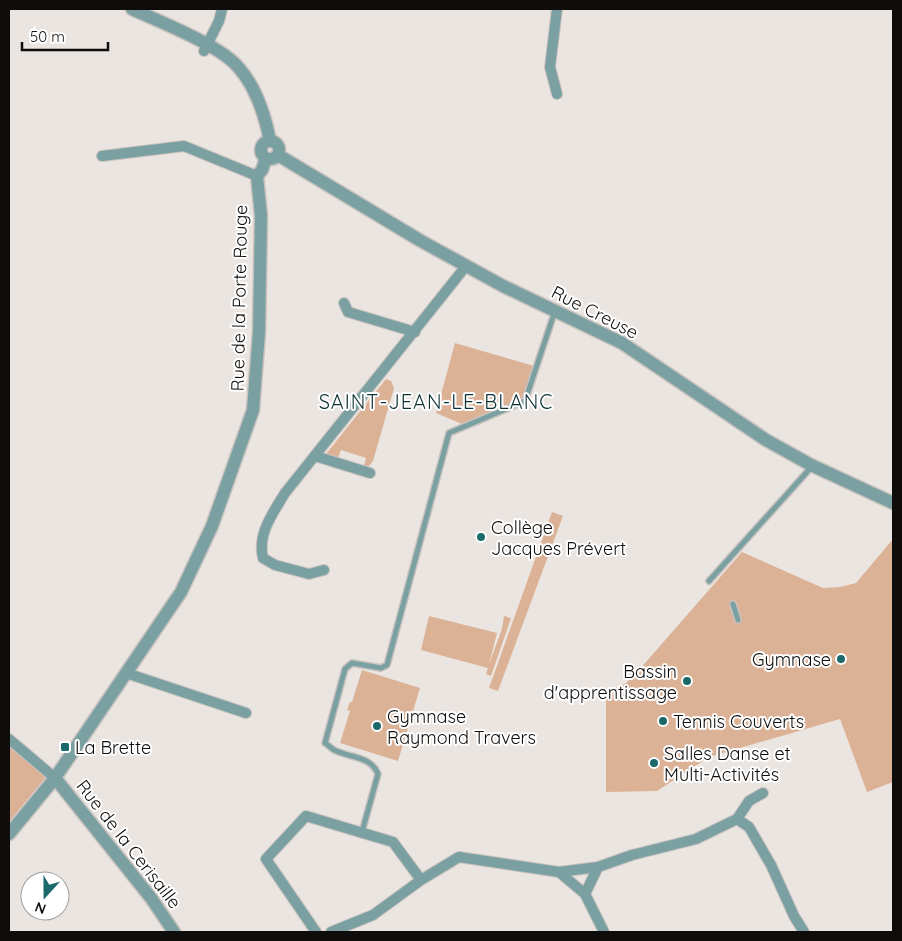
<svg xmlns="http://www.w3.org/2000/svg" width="902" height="941" viewBox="0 0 902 941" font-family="Quicksand,sans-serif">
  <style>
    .green { fill: #dcb296 }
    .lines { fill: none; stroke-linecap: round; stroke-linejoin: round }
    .service-casing { stroke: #c8c2bf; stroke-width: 8 }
    .minor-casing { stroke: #c8c2bf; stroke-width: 12 }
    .tertiary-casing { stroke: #c8c2bf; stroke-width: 15 }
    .service { stroke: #7aa0a1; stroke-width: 5 }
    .minor { stroke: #7aa0a1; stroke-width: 10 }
    .tertiary { stroke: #7aa0a1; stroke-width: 12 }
    .poi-dot { fill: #1b696b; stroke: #fff; stroke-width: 2 }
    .labels { text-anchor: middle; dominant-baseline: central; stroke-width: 4; stroke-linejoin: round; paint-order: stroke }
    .street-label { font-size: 18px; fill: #0f0d0b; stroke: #fff }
    .poi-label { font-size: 18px; fill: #0f0d0b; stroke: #fff; text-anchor: start }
    .quarter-label { font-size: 20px; letter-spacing: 1px; fill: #0e3132; stroke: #fff }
  </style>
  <rect width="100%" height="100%" fill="#ebe5e1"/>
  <path class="green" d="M 455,343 L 534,366 L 522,398 L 462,424 L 436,413 Z
    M 386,379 L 391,381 L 394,388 L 373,461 L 369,466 L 364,466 L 366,458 L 341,450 L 338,458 L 326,454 Z
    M 552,512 L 563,516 L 498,691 L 489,688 Z
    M 893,539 L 893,782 L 867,792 L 840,719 L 709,757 L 657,791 L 606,792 L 606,693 L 626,683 L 639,670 L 742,552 L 823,588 L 840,587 L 856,583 Z
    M 429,616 L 497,633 L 489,664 L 502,629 L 504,616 L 511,618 L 491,676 L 486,674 L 488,668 L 421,650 Z
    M 362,670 L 420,688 L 398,761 L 340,743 L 350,711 L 347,710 L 350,702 L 352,702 Z
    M 9,747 L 46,777 L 9,822 Z"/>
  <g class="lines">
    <defs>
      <path id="service" d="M 709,581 L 807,472 L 811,466
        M 733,604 L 738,620
        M 362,832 L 378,774 C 371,756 350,758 334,750 C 331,748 328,745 325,743 L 345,669 L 352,663 L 381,668 L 387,665 L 449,433 L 525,401 L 555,311"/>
      <path id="minor" d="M 204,51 L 219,21 L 222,9
        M 557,94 L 550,67 L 557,9
        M 102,156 L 184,146 L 257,176
        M 344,303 L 348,312 L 415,332
        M 315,456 L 370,473
        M 324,570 L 309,574 L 275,565 L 263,558 C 257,534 273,513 285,493 L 466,266
        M 126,673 L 246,713
        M 9,739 L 55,778
        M 737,819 L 749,801 L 763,793
        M 559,872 L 585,894 L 604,932
        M 585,894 L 598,867
        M 316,932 L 266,859 L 306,816 L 393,842 L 421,880
        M 331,932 L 373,915 L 421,880 L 459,857 L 559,872 L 598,867 L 632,855 L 696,839 L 737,819 L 749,827 L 771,865 L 794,916 L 804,932"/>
      <path id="tertiary" d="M 132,9 C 160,22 220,45 239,68 C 257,89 265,115 270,141
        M261 150a9 9 0 1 1 18 0a9 9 0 1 1-18 0Z
        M 278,155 L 421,241 L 503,286 L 622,343 L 766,440 L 811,465 L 893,503
        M 55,778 L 151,898 L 174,932
        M 9,834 L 55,778 L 181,592 L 212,526 L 253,410 L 259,332 L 261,216 L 257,176 L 262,170 L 266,158"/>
    </defs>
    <use href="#service" class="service-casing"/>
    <use href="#minor" class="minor-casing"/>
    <use href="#tertiary" class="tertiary-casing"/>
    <use href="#service" class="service"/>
    <use href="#minor" class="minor"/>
    <use href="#tertiary" class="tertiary"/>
  </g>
  <g class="poi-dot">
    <circle cx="481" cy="537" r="5"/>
    <circle cx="841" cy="659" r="5"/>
    <circle cx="687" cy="681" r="5"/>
    <circle cx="663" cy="721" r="5"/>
    <circle cx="377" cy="726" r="5"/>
    <rect x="60" y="742" width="10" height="10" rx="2.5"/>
    <circle cx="654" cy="763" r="5"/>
  </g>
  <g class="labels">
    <g class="street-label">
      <text transform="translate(239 298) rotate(-89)">Rue de la Porte Rouge</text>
      <text transform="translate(595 312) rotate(27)">Rue Creuse</text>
      <text transform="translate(129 844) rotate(52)">Rue de la Cerisaille</text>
    </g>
    <g class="poi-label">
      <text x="491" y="527">Collège<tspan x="491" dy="21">Jacques Prévert</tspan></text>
      <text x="831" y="659" text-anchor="end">Gymnase</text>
      <text x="677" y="671" text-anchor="end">Bassin<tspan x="677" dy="21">d'apprentissage</tspan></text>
      <text x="387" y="716">Gymnase<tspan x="387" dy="21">Raymond Travers</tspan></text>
      <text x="673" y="721">Tennis Couverts</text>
      <text x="75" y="747">La Brette</text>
      <text x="664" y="753">Salles Danse et<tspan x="664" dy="21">Multi-Activités</tspan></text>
    </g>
    <g class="quarter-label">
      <text x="436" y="401">SAINT-JEAN-LE-BLANC</text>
    </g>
  </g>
  <rect width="902" height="941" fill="none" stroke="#0f0d0b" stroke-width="20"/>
  <g transform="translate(45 896) rotate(201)"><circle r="24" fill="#ffffff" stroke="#9f9e9d"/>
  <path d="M0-4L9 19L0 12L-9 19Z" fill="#1b696b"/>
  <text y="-8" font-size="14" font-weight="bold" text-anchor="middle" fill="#0f0d0b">N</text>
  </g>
  <path d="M22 42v8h86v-8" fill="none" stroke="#0f0d0b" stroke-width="2.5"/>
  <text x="30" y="42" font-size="15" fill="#0f0d0b" stroke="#ffffff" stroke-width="4" paint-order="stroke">50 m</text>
</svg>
